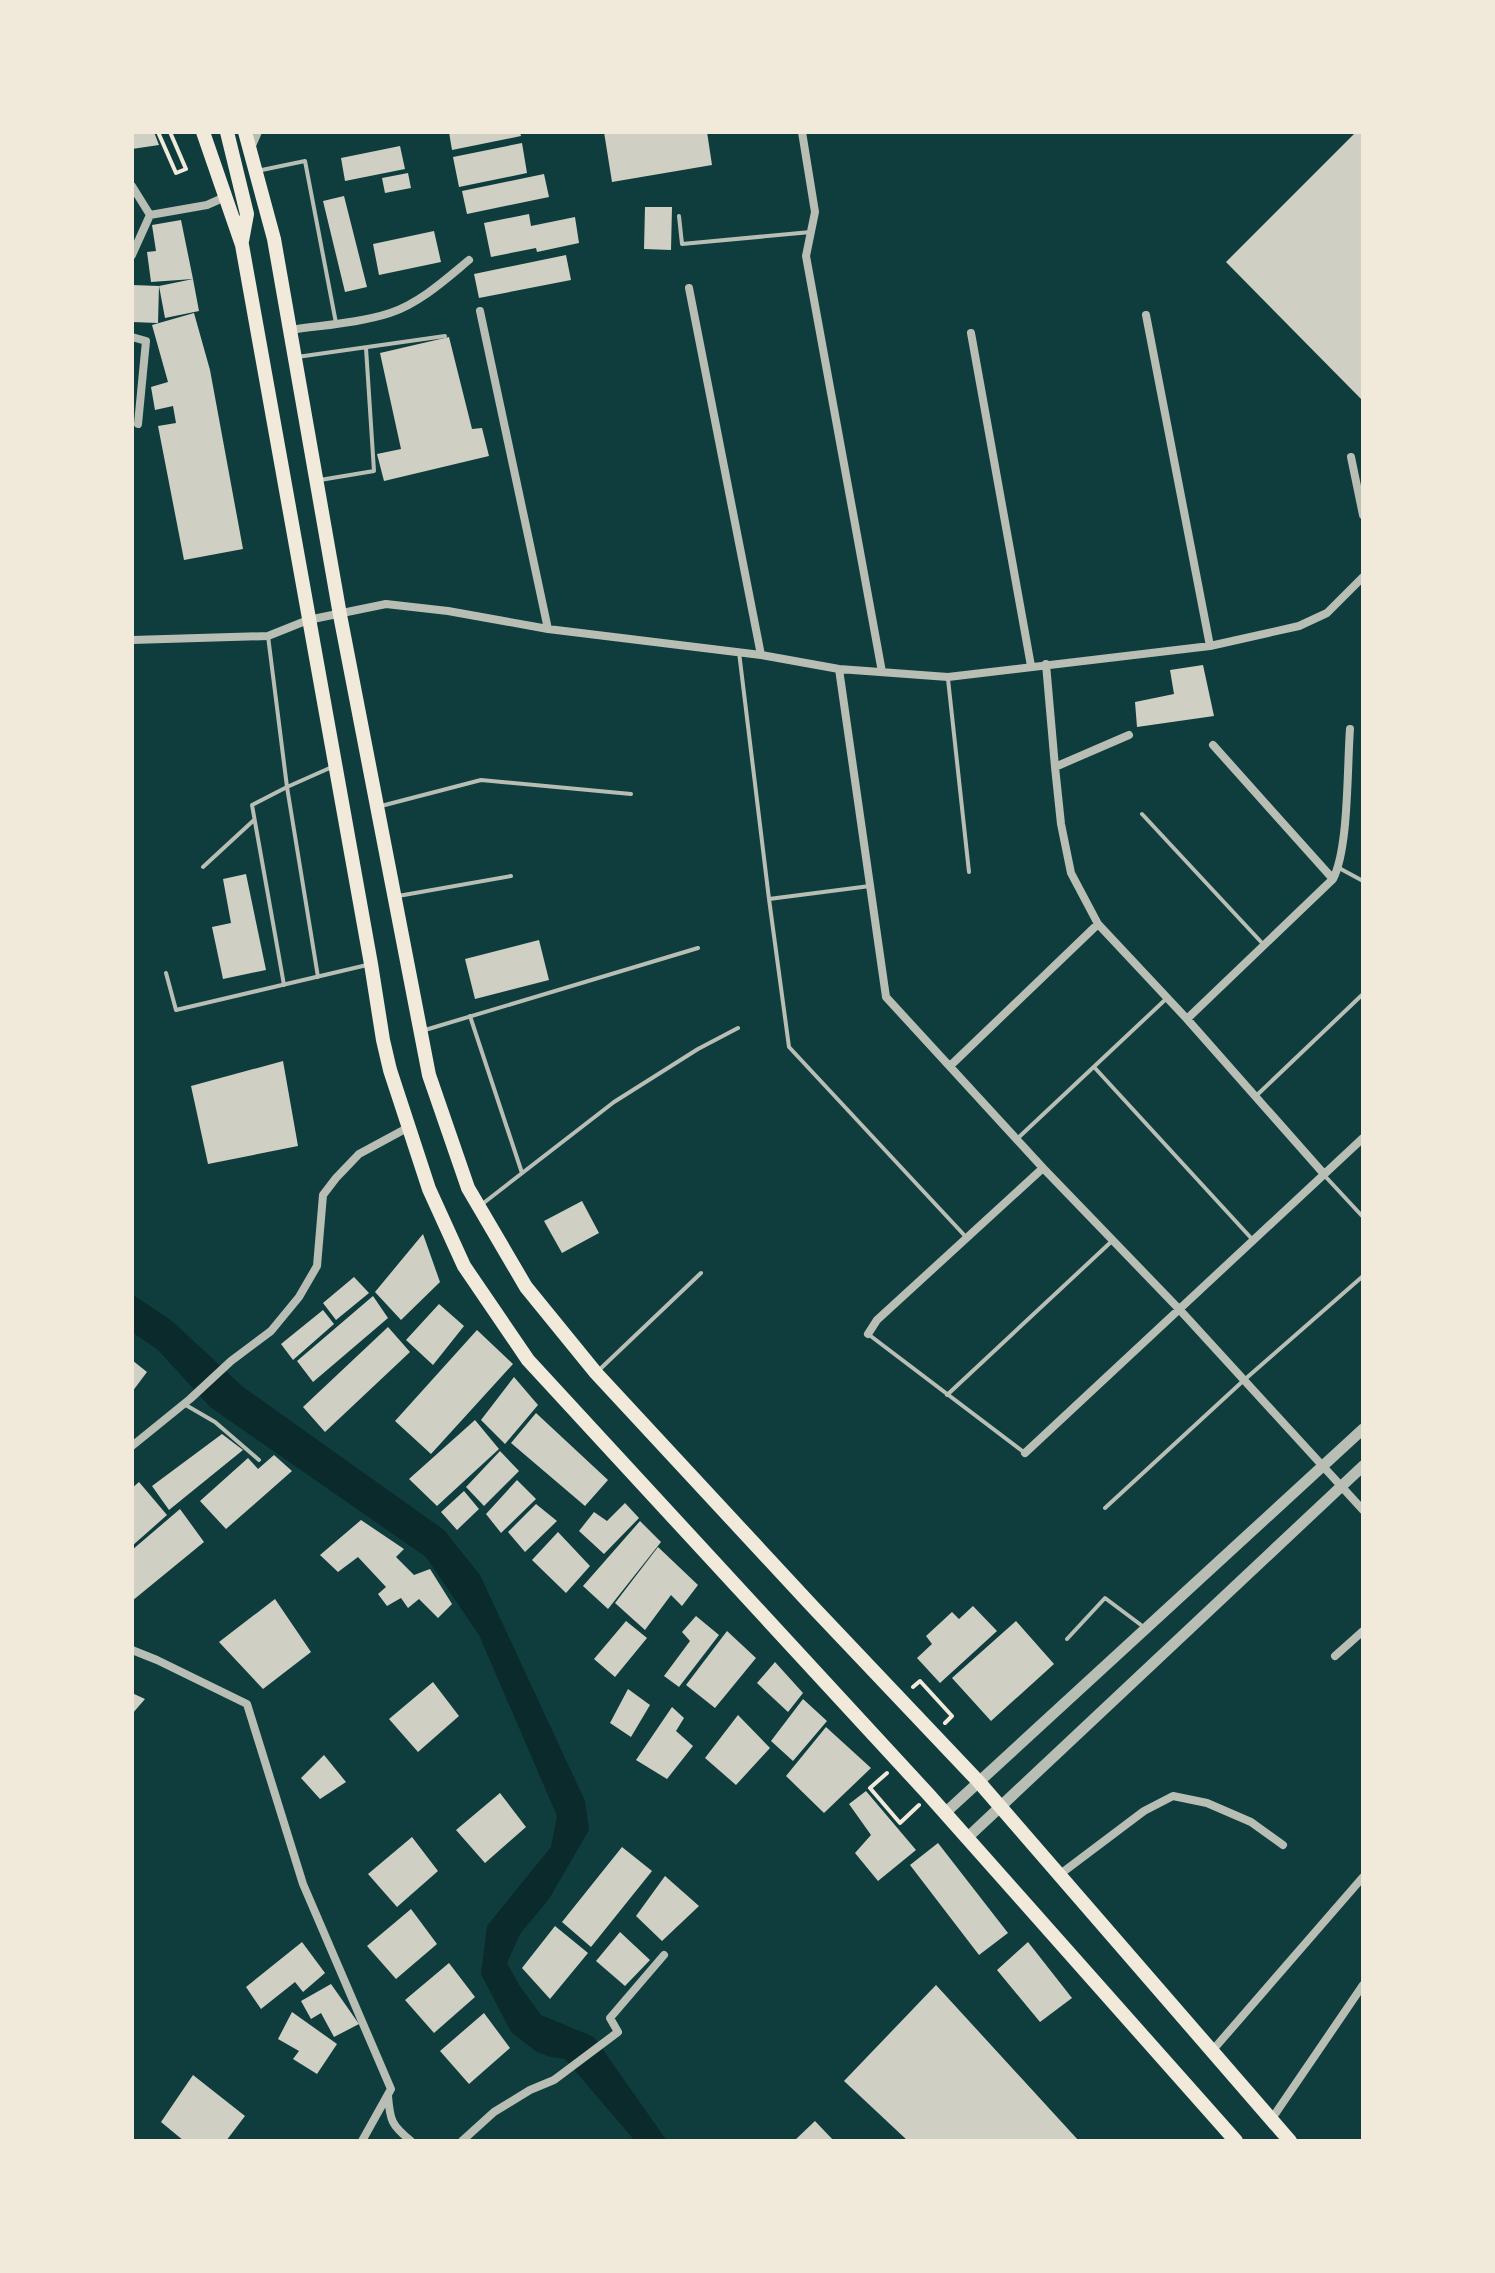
<svg xmlns="http://www.w3.org/2000/svg" width="1495" height="2273" viewBox="0 0 1495 2273" font-family="Arial,sans-serif">
  <style>
    .water { fill: #0a2a2b }
    .building { fill: #cfcfc3 }
    .lines { fill: none; stroke-linecap: round; stroke-linejoin: round }
    .path { stroke: #f1e9da; stroke-width: 4 }
    .service { stroke: #b8beb3; stroke-width: 4 }
    .minor { stroke: #b8beb3; stroke-width: 8 }
    .tertiary { stroke: #b8beb3; stroke-width: 11 }
    .primary { stroke: #f1e9da; stroke-width: 14 }
  </style>
  <rect width="100%" height="100%" fill="#0f3d3e"/>
  <path class="water" d="M 132,1294 L 172,1321 L 243,1387 L 444,1530 L 480,1575 L 585,1801 L 589,1830 L 549,1899 L 520,1934 L 507,1963 L 519,1985 L 541,2015 L 594,2037 L 667,2141 L 635,2141 L 565,2059 L 551,2057 L 537,2052 L 511,2032 L 481,1974 L 487,1926 L 551,1847 L 557,1816 L 479,1635 L 426,1557 L 210,1407 L 158,1350 L 132,1332 Z"/>
  <path class="building" d="M 132,132 L 154,132 L 159,145 L 132,149 Z
    M 449,132 L 520,132 L 521,136 L 452,150 Z
    M 604,132 L 707,132 L 712,165 L 612,182 Z
    M 1356,132 L 1363,132 L 1363,401 L 1226,262 Z
    M 522,143 L 527,173 L 459,187 L 453,157 Z
    M 400,146 L 405,169 L 345,181 L 341,158 Z
    M 408,173 L 411,188 L 385,193 L 382,178 Z
    M 544,174 L 549,197 L 467,214 L 462,191 Z
    M 344,196 L 367,287 L 345,292 L 323,201 Z
    M 645,207 L 672,207 L 671,250 L 644,249 Z
    M 529,214 L 531,226 L 575,217 L 579,243 L 537,252 L 536,248 L 491,257 L 484,223 Z
    M 181,220 L 193,279 L 151,282 L 147,252 L 156,251 L 152,225 Z
    M 434,231 L 441,262 L 379,275 L 373,244 Z
    M 566,255 L 571,280 L 479,298 L 474,274 Z
    M 193,279 L 199,311 L 165,318 L 159,286 L 158,323 L 132,322 L 132,285 L 159,286 Z
    M 194,313 L 210,370 L 243,549 L 184,560 L 158,426 L 176,423 L 173,406 L 155,410 L 151,387 L 168,382 L 152,325 Z
    M 449,337 L 472,429 L 482,428 L 489,456 L 384,481 L 377,454 L 401,449 L 380,353 Z
    M 1203,665 L 1214,716 L 1137,727 L 1135,702 L 1174,694 L 1170,670 Z
    M 246,874 L 266,970 L 223,979 L 212,927 L 231,923 L 223,879 Z
    M 539,940 L 549,980 L 475,999 L 465,959 Z
    M 283,1061 L 298,1146 L 208,1164 L 191,1086 Z
    M 582,1201 L 599,1233 L 562,1253 L 544,1221 Z
    M 423,1234 L 440,1282 L 401,1320 L 375,1292 Z
    M 354,1277 L 369,1293 L 336,1320 L 323,1303 Z
    M 373,1296 L 388,1318 L 313,1382 L 297,1361 Z
    M 439,1304 L 464,1326 L 433,1365 L 406,1340 Z
    M 323,1310 L 334,1324 L 293,1360 L 281,1344 Z
    M 388,1327 L 410,1352 L 325,1432 L 303,1407 Z
    M 477,1330 L 513,1364 L 431,1454 L 395,1421 Z
    M 132,1360 L 147,1372 L 132,1392 Z
    M 514,1377 L 538,1405 L 505,1444 L 481,1420 Z
    M 536,1413 L 608,1480 L 585,1506 L 511,1443 Z
    M 475,1420 L 499,1449 L 437,1506 L 409,1479 Z
    M 222,1434 L 243,1450 L 169,1510 L 152,1486 Z
    M 500,1451 L 519,1471 L 484,1506 L 466,1487 Z
    M 274,1455 L 292,1471 L 226,1529 L 200,1501 L 248,1458 L 258,1469 Z
    M 517,1480 L 536,1499 L 501,1533 L 486,1514 Z
    M 139,1482 L 167,1515 L 132,1546 L 132,1488 Z
    M 464,1491 L 479,1509 L 457,1530 L 441,1512 Z
    M 625,1503 L 639,1518 L 604,1554 L 579,1531 L 594,1512 L 607,1521 Z
    M 536,1504 L 557,1521 L 525,1552 L 508,1532 Z
    M 180,1509 L 204,1542 L 132,1601 L 132,1550 Z
    M 361,1520 L 404,1549 L 396,1557 L 414,1575 L 430,1569 L 452,1604 L 438,1618 L 419,1599 L 408,1608 L 401,1598 L 387,1606 L 378,1594 L 386,1587 L 358,1557 L 338,1572 L 320,1555 Z
    M 640,1521 L 661,1542 L 608,1609 L 583,1586 Z
    M 558,1532 L 590,1566 L 566,1593 L 532,1560 Z
    M 658,1547 L 698,1585 L 682,1606 L 671,1595 L 645,1630 L 615,1603 Z
    M 275,1599 L 311,1652 L 263,1689 L 219,1642 Z
    M 973,1606 L 997,1631 L 940,1683 L 917,1658 L 932,1644 L 926,1636 L 952,1612 L 959,1619 Z
    M 696,1616 L 719,1635 L 679,1687 L 664,1676 L 690,1641 L 682,1632 Z
    M 626,1621 L 647,1638 L 615,1677 L 594,1659 Z
    M 1016,1621 L 1054,1664 L 991,1721 L 952,1678 Z
    M 727,1631 L 756,1658 L 715,1708 L 686,1685 Z
    M 775,1662 L 803,1693 L 788,1712 L 757,1683 Z
    M 433,1682 L 459,1716 L 418,1752 L 389,1719 Z
    M 628,1689 L 650,1705 L 631,1737 L 610,1723 Z
    M 132,1693 L 145,1699 L 132,1714 Z
    M 803,1699 L 827,1721 L 793,1761 L 771,1741 Z
    M 672,1707 L 684,1718 L 676,1731 L 693,1746 L 667,1779 L 636,1760 Z
    M 738,1715 L 770,1748 L 736,1785 L 705,1758 Z
    M 826,1727 L 871,1768 L 824,1813 L 786,1776 Z
    M 324,1755 L 346,1782 L 320,1799 L 301,1778 Z
    M 866,1791 L 916,1850 L 878,1881 L 855,1853 L 871,1835 L 849,1804 Z
    M 500,1793 L 526,1827 L 485,1863 L 456,1830 Z
    M 412,1837 L 438,1871 L 397,1907 L 368,1874 Z
    M 938,1843 L 1008,1933 L 979,1955 L 910,1865 Z
    M 622,1847 L 652,1871 L 591,1947 L 562,1922 Z
    M 665,1876 L 699,1906 L 662,1941 L 636,1916 Z
    M 411,1909 L 437,1944 L 396,1979 L 367,1946 Z
    M 555,1926 L 588,1953 L 550,1999 L 522,1968 Z
    M 620,1932 L 650,1960 L 625,1986 L 596,1961 Z
    M 302,1942 L 325,1973 L 303,1992 L 295,1982 L 261,2009 L 246,1987 Z
    M 1028,1942 L 1072,1998 L 1040,2022 L 997,1970 Z
    M 449,1963 L 475,1997 L 434,2033 L 405,2000 Z
    M 331,1984 L 359,2024 L 334,2037 L 321,2013 L 311,2019 L 301,2001 Z
    M 936,1985 L 1079,2141 L 908,2141 L 844,2081 Z
    M 292,2012 L 337,2044 L 317,2074 L 293,2059 L 299,2051 L 278,2039 Z
    M 484,2013 L 510,2048 L 469,2084 L 440,2051 Z
    M 193,2075 L 245,2116 L 226,2141 L 184,2141 L 161,2122 Z
    M 815,2121 L 834,2141 L 794,2141 Z"/>
  <g class="lines">
    <path class="path" d="M 158,132 L 176,173 L 186,169 L 170,132
      M 913,1687 L 920,1681 L 952,1716 L 945,1723
      M 887,1773 L 870,1788 L 900,1823 L 919,1805"/>
    <path class="service" d="M 257,171 L 305,161 L 336,323
      M 679,216 L 682,244 L 811,232
      M 297,357 L 445,336
      M 320,480 L 374,471 L 366,348
      M 268,636 L 287,787 L 252,805 L 284,985
      M 739,652 L 769,899 L 789,1047 L 966,1237
      M 948,679 L 969,872
      M 381,806 L 481,780 L 631,794
      M 1142,814 L 1263,944
      M 203,867 L 254,820
      M 1339,868 L 1363,881
      M 398,896 L 511,876
      M 769,899 L 870,886
      M 166,973 L 176,1010 L 367,965
      M 318,977 L 287,787 L 332,767
      M 470,1016 L 522,1173
      M 425,1030 L 698,948
      M 1094,1067 L 1252,1239
      M 1257,1095 L 1363,994
      M 1018,1138 L 1166,999
      M 1324,1175 L 1363,1217
      M 481,1205 L 614,1102 L 698,1049 L 738,1028
      M 868,1334 L 1025,1453
      M 598,1371 L 701,1273
      M 947,1395 L 1112,1241
      M 184,1404 L 215,1422 L 259,1460
      M 1105,1508 L 1243,1381 L 1363,1276
      M 1067,1639 L 1105,1598 L 1145,1628"/>
    <path class="minor" d="M 802,132 L 815,212 L 806,256 L 882,672
      M 251,148 L 258,132
      M 132,186 L 150,215 L 132,255
      M 150,215 L 207,205 L 225,197
      M 689,288 L 761,655
      M 480,311 L 548,629
      M 1146,315 L 1210,646
      M 290,330 C 323,325 359,323 390,313 C 420,303 446,279 469,260
      M 971,333 L 1031,666
      M 132,337 L 146,341 L 138,424
      M 1351,457 L 1363,515
      M 132,640 L 268,636 L 308,620 L 386,604 L 448,611 L 548,629 L 761,655 L 839,669 L 948,677 L 1210,646 L 1299,626 L 1327,613 L 1363,577
      M 1046,664 L 1055,767
      M 839,669 L 886,997 L 1043,1168 L 1179,1309 L 1363,1510
      M 1129,735 L 1055,767 L 1061,824 L 1071,873 L 1098,924 L 1187,1019 L 1324,1174
      M 1213,745 L 1333,879
      M 1187,1019 L 1333,879 C 1349,848 1347,767 1350,729
      M 950,1066 L 1098,924
      M 868,1334 L 877,1320 L 1043,1168
      M 132,1446 L 190,1399 L 231,1361 L 271,1331 L 299,1297 L 317,1266 L 323,1195 L 336,1178 L 359,1154 L 409,1127
      M 1025,1453 L 1363,1138
      M 132,1650 L 157,1660 L 247,1704 L 303,1884 L 391,2089 L 362,2141
      M 1335,1656 L 1363,1631
      M 1059,1875 L 1144,1811 L 1173,1796 L 1207,1803 L 1251,1822 L 1283,1845
      M 1212,2051 L 1363,1877
      M 388,2096 C 390,2120 391,2125 411,2141
      M 1271,2120 L 1363,1985
      M 462,2141 L 494,2112 L 530,2090 L 554,2080 L 618,2032 L 610,2018 L 664,1955"/>
    <path class="tertiary" d="M 945,1813 L 1363,1429
      M 967,1838 L 1363,1466"/>
    <path class="primary" d="M 203,132 L 242,245 L 371,964 L 383,1040 L 390,1070 L 429,1189 L 464,1266 L 528,1360 L 929,1795 L 1236,2141
      M 227,132 L 247,214 L 242,241
      M 245,132 L 274,239 L 340,615 L 429,1075 L 468,1188 L 526,1287 L 596,1373 L 813,1607 L 978,1781 L 1290,2141"/>
  </g>
  <rect width="1495" height="2273" fill="none" stroke="#f1e9da" stroke-width="268"/>
</svg>
